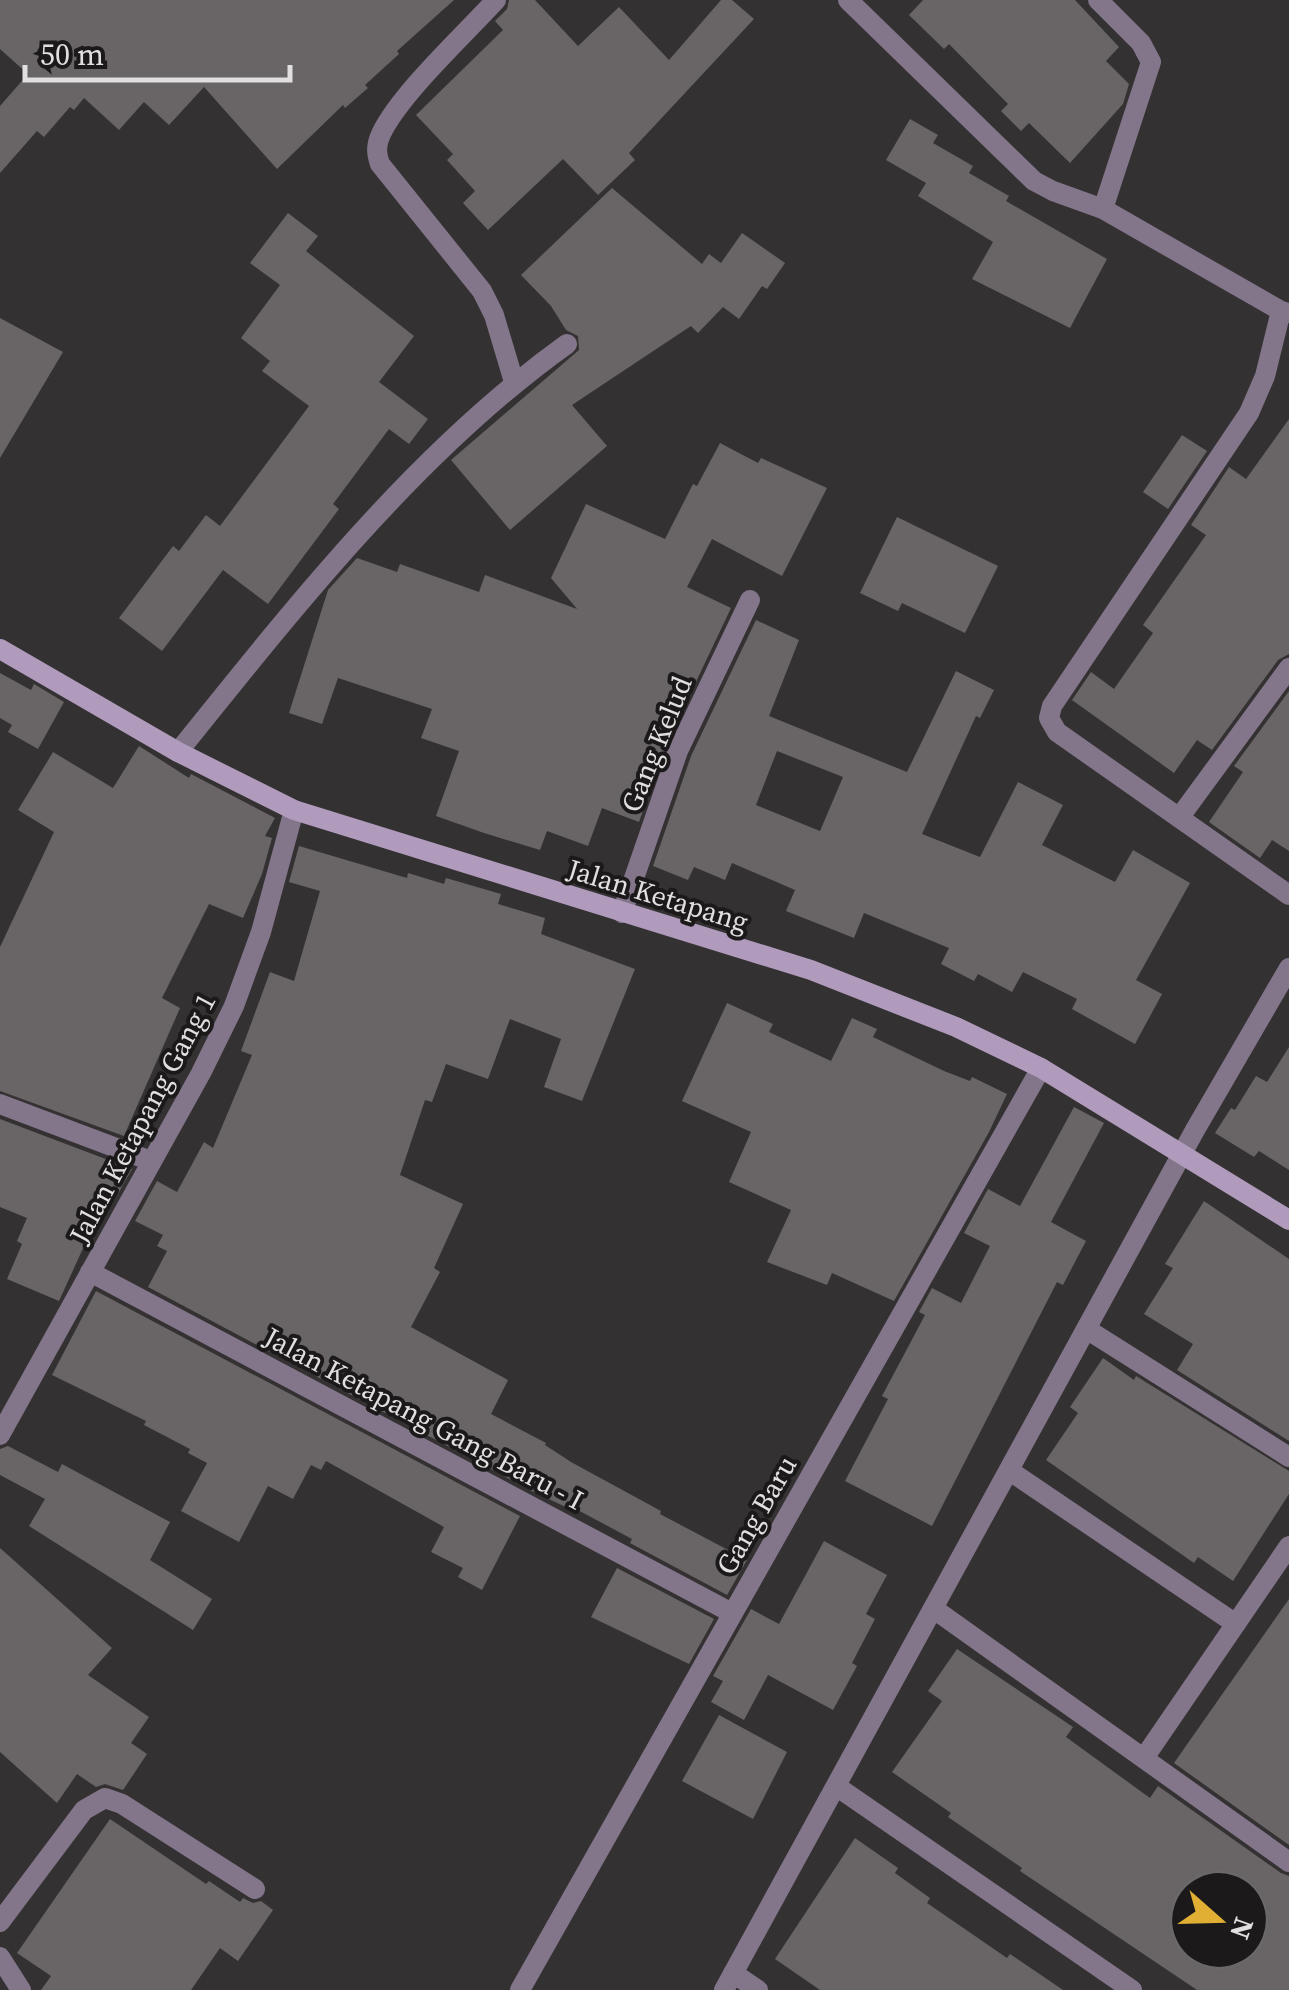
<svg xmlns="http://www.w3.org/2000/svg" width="1289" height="1990" viewBox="0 0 1289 1990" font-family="'Source Serif 4',serif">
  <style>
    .building { fill: #696566; fill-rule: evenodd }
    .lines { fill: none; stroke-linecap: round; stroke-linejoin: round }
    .street { stroke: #83768a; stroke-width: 20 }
    .secondary { stroke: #b09bbc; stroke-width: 20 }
    .labels { text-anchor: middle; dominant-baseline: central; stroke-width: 8; stroke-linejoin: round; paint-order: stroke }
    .street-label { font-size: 28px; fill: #e1dfe0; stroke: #1b191a }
  </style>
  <rect width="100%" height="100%" fill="#343133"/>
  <path class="building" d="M 0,0 L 454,0 L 397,51 L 399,54 L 365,85 L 368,88 L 345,108 L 343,105 L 277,169 L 204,87 L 169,125 L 144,102 L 119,130 L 84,98 L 74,110 L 70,107 L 44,137 L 37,131 L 0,173 L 0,106 L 28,74 L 0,49 Z
    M 509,0 L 535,0 L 578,46 L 619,7 L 669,60 L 721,0 L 732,0 L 754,19 L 629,153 L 635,160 L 598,195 L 563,159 L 488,230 L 463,203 L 475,191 L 447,160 L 453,154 L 416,115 L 503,30 L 495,21 L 507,9 Z
    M 923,0 L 1075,0 L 1119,47 L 1106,61 L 1129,84 L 1123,104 L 1070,163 L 1029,123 L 1021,131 L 1001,111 L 1008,104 L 949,44 L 944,49 L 909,15 Z
    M 910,119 L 938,135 L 933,143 L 973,166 L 969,173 L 1009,196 L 1006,201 L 1107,259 L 1070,328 L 972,279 L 993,242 L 918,196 L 926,183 L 886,160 Z
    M 612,188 L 702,264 L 709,254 L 721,263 L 742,233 L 785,263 L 767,289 L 762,286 L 739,319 L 723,307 L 698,333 L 691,326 L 572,405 L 607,446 L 510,530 L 451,460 L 579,350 L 578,336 L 566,330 L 551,306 L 521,275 Z
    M 288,213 L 318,236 L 306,251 L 414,336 L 379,382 L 428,419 L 409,444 L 389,429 L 333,504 L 339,509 L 268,604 L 223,570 L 162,651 L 119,618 L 173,546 L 179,551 L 206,515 L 220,526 L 309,406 L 262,371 L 270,361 L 241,338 L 280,285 L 250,263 Z
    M 0,318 L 63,352 L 0,458 Z
    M 1289,419 L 1289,654 L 1278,660 L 1212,750 L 1197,740 L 1174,773 L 1072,700 L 1091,672 L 1114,689 L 1153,633 L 1143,625 L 1206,535 L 1191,525 L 1229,467 L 1246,479 Z
    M 1182,435 L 1207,451 L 1168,509 L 1143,492 Z
    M 720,443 L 758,463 L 761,458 L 827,488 L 782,576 L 712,539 L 687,587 L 731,608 L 666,745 L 639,822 L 602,808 L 588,846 L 547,831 L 540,850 L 484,833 L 436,816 L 459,751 L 421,738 L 432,709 L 338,678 L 322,724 L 289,713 L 328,590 L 357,558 L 397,572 L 400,564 L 479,592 L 485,575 L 577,609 L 551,578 L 586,504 L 665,539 L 693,484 L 697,486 Z
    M 897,517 L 998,566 L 965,633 L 902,603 L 898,611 L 860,593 Z
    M 756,620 L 799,640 L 769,716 L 907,772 L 956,671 L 994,690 L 980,718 L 976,716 L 922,834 L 980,857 L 1018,782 L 1063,805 L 1042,845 L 1115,882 L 1133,850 L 1190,883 L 1136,980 L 1162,994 L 1135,1044 L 1072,1009 L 1077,999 L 1023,972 L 1012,992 L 978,974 L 974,981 L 941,964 L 949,948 L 864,913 L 854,938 L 786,911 L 795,890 L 732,863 L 725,880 L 694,867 L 688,880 L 653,866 L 691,756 ZM 777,751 L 843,777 L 820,831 L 756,805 Z
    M 0,673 L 31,690 L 34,684 L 64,702 L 38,749 L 8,732 L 12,725 L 0,718 Z
    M 1289,691 L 1289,851 L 1272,840 L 1260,858 L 1209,822 L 1243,772 L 1234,766 Z
    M 139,746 L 189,778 L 191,774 L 275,818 L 265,836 L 272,838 L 262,874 L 243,918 L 209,904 L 162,998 L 180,1008 L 124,1136 L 0,1091 L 0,947 L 54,832 L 18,810 L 53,752 L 113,788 Z
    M 299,846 L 407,878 L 408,873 L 444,884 L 446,878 L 501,894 L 498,904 L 545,918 L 541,934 L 635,969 L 582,1101 L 544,1087 L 561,1039 L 510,1019 L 488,1079 L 446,1064 L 432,1102 L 425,1100 L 400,1175 L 463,1204 L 434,1268 L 440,1272 L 411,1327 L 508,1380 L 491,1414 L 546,1443 L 545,1445 L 571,1462 L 661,1511 L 660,1514 L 747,1560 L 727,1595 L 630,1543 L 632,1539 L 574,1508 L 572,1510 L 532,1491 L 148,1287 L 167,1251 L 157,1246 L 163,1235 L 135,1221 L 157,1181 L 177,1192 L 204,1142 L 213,1148 L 252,1055 L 241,1051 L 270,972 L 294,981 L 320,891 L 289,882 Z
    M 727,1003 L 773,1024 L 769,1032 L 831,1061 L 852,1018 L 877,1029 L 873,1037 L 944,1071 L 970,1081 L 972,1077 L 1007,1094 L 989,1132 L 894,1301 L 832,1273 L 827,1285 L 767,1262 L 791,1210 L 729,1182 L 751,1132 L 682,1101 Z
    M 1289,1047 L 1289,1170 L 1259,1151 L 1254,1157 L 1215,1133 L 1231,1108 L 1235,1110 L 1256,1076 L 1267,1082 Z
    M 1074,1107 L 1104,1123 L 1051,1222 L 1086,1241 L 1063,1285 L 1057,1282 L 932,1526 L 845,1481 L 888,1399 L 882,1396 L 925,1315 L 919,1312 L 932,1288 L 961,1303 L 990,1246 L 964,1233 L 988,1189 L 1020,1206 Z
    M 0,1119 L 132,1169 L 110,1208 L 106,1206 L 103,1213 L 100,1211 L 59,1301 L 7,1279 L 22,1244 L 17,1241 L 27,1218 L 0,1207 Z
    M 1204,1201 L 1289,1259 L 1289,1441 L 1177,1370 L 1193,1344 L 1144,1314 L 1173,1268 L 1165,1264 Z
    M 96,1291 L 520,1516 L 482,1590 L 458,1577 L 463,1568 L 431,1552 L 444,1527 L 326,1461 L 321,1470 L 311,1465 L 293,1499 L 268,1486 L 239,1542 L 181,1511 L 207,1463 L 188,1453 L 190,1449 L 144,1425 L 146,1421 L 52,1375 Z
    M 1103,1358 L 1134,1380 L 1136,1376 L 1289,1471 L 1289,1494 L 1233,1581 L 1198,1557 L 1194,1563 L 1046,1460 L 1078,1413 L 1070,1407 Z
    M 8,1446 L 58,1472 L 62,1464 L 170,1522 L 150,1560 L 212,1599 L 193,1630 L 29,1526 L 45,1499 L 0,1475 L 0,1449 Z
    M 824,1541 L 887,1575 L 866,1614 L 875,1619 L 852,1663 L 857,1666 L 833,1710 L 768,1675 L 744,1720 L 711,1702 L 723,1681 L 713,1676 L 751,1609 L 779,1624 Z
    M 0,1548 L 112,1648 L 88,1675 L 149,1717 L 131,1743 L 147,1754 L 123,1790 L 105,1784 L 96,1787 L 77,1774 L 57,1803 L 0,1752 Z
    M 617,1568 L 714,1619 L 689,1664 L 591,1617 Z
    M 1289,1599 L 1289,1845 L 1174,1763 Z
    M 957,1649 L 1073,1727 L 1066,1737 L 1150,1798 L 1158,1786 L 1281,1873 L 1289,1876 L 1289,1990 L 1197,1990 L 1020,1871 L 1022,1868 L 948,1817 L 951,1813 L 892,1772 L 942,1701 L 928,1691 ZM 1189,1890 L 1249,1890 L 1249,1950 L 1189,1950 Z
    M 719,1715 L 787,1752 L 753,1819 L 682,1781 Z
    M 110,1819 L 206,1884 L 209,1881 L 240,1902 L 243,1898 L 253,1903 L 261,1901 L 273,1910 L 238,1961 L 220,1948 L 191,1990 L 41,1990 L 51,1976 L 17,1953 Z
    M 855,1838 L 898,1868 L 895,1873 L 930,1898 L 927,1903 L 1007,1958 L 1010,1954 L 1063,1990 L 820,1990 L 775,1959 Z"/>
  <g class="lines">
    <path class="street" d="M 496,0 C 464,35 400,94 381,134 C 376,145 376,153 380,164 L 482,291 L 494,315 L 514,382
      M 848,0 L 1034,181 L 1053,191 L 1103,209 L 1281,311
      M 1098,0 L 1141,43 L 1151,62 L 1103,209
      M 1289,313 L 1281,311 L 1265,376 L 1249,413 L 1052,706 L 1049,718 L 1057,732 L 1289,895
      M 178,752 C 293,609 417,451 567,344
      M 1179,818 L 1289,668
      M 622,913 L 678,751 L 750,600
      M 0,1104 L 151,1161
      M 90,1272 L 732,1613
      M 1088,1330 L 1289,1457
      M 0,1435 L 201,1073 L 234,1006 L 261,932 L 294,810
      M 1010,1471 L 1236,1624
      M 934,1609 L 1289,1862
      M 1144,1758 L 1289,1546
      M 836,1786 L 1132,1990
      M 0,1922 L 84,1810 L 105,1798 L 122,1804 L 255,1889
      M 0,1957 L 21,1990
      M 733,1973 L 758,1990
      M 520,1990 L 1041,1068
      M 724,1990 L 1195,1130 L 1289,968"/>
    <path class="secondary" d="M 0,649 L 178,752 L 294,810 L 811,970 L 956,1027 L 1041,1068 L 1289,1220"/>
  </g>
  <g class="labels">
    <g class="street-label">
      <text transform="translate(656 744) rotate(-68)">Gang Kelud</text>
      <text transform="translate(658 895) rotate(17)">Jalan Ketapang</text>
      <text transform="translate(142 1118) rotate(-62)">Jalan Ketapang Gang 1</text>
      <text transform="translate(424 1418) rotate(28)">Jalan Ketapang Gang Baru - I</text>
      <text transform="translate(756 1515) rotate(-60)">Gang Baru</text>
    </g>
  </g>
  <g transform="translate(1219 1920) rotate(110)"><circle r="48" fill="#1b191a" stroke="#6a6869" stroke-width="2.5"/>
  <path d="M0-8L18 38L0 25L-18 38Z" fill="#e1af34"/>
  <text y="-15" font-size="28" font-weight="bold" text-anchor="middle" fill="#e1dfe0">N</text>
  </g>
  <path d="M25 65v15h265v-15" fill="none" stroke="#e1dfe0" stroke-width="5"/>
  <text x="40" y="65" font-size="30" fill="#e1dfe0" stroke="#1b191a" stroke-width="8" paint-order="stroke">50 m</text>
</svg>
